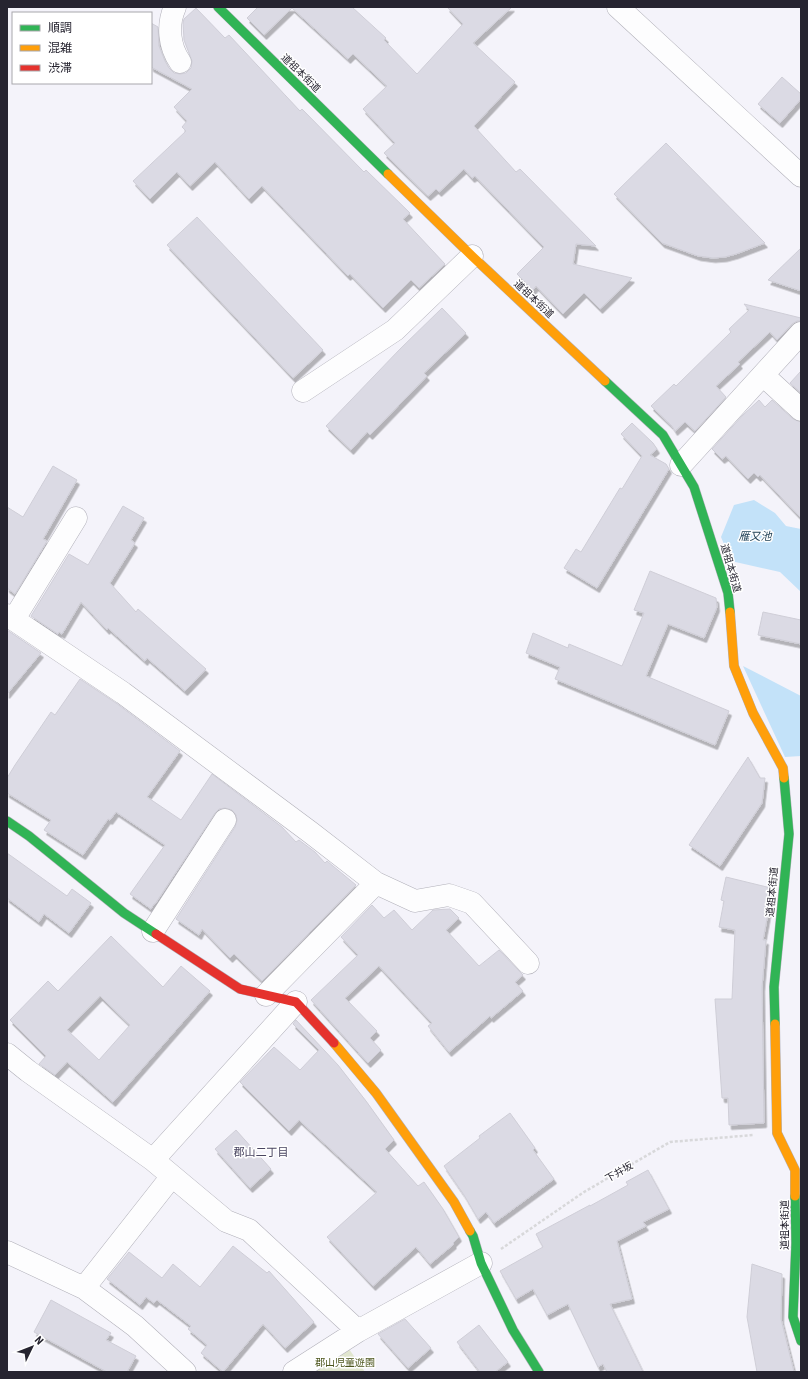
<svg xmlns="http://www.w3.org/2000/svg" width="808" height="1379" viewBox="0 0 808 1379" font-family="'Roboto Condensed','Noto Sans JP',sans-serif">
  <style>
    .green { fill: #e1e6cf }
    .water { fill: #c3e2f9 }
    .building { fill: #dbdae4; stroke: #cfced7; fill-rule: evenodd; filter: url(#shadow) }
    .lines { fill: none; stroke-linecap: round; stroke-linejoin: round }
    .street-casing { stroke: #b1b0b9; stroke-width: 23 }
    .fast-casing { stroke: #b1b0b9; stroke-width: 10 }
    .slow-casing { stroke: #b1b0b9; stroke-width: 10 }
    .jam-casing { stroke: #b1b0b9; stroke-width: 10 }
    .path { stroke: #d8d8da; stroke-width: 2.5; stroke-dasharray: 3 2; stroke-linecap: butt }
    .street { stroke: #fdfdfe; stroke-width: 22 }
    .fast { stroke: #30b455; stroke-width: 9 }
    .slow { stroke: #ff9f0a; stroke-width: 9 }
    .jam { stroke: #e5322d; stroke-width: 9 }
    .labels { text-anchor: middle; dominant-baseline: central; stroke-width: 3; stroke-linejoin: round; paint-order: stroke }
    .street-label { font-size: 10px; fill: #262430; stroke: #fff }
    .park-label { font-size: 10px; fill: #4c551d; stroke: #fff }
    .water-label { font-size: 11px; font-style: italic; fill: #1a3c51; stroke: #fff }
    .neighbourhood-label { font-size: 11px; fill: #494560; stroke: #fff }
  </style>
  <defs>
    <filter id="shadow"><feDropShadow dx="2.5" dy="4.5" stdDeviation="0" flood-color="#0004"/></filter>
  </defs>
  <rect width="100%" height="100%" fill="#f4f3fa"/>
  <path class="green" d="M 349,1349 L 365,1372 L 308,1372 Z"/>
  <path class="water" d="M 754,500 L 775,513 L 786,526 L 801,529 L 801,592 L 780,572 L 731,561 L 721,537 L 734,505 Z
    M 743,666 L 801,696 L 801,756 L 785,757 Z"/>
  <path class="building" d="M 258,7 L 352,7 L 386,38 L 384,40 L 417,74 L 463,24 L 447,7 L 512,7 L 473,43 L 515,82 L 474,126 L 516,172 L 520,169 L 596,246 L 576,244 L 573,264 L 632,278 L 600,309 L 584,293 L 563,314 L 536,286 L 533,290 L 517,274 L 544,247 L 475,176 L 472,178 L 464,169 L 439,192 L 436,189 L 428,196 L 384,153 L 395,143 L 363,109 L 387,86 L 353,54 L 348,59 L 292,8 L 264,35 L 247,18 Z
    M 196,8 L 225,38 L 229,35 L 300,111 L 302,109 L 364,172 L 366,170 L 410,213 L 403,219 L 445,264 L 419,288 L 411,280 L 383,308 L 350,274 L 348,276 L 262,186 L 249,199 L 215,162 L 190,186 L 177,172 L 150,199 L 133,181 L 186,131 L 182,127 L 187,121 L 174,107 L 192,89 L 151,67 L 151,23 L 158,27 L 159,46 L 165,61 L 169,68 L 174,73 L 180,74 L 186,73 L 191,68 L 192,61 L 184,40 L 183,23 L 184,19 Z
    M 782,77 L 801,94 L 801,99 L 780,123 L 758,104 Z
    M 666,143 L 765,243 L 736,254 L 725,257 L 713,258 L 698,256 L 662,243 L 614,194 Z
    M 197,217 L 323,350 L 293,378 L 167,245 Z
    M 801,248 L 801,291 L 768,280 Z
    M 744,304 L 801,318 L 801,321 L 797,321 L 792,324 L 777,340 L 770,332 L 738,362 L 740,364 L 716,386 L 726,397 L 695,431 L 685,422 L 675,431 L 672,426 L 651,406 L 674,384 L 676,386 L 731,332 L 729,329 L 749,310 Z
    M 442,308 L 466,333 L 424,373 L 427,376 L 370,435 L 367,432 L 351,450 L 326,426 L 400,349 Z
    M 801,371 L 801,393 L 790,383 Z
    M 759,400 L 765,407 L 772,400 L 793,419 L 801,422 L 801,518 L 760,475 L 758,477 L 754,473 L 748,479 L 726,456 L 722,459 L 712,449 L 743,415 Z
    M 632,423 L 653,443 L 657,449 L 650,455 L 666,464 L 669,469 L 597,588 L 564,568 L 576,549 L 581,552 L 620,488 L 622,489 L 642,456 L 621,434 Z
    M 53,466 L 77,480 L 43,539 L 47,541 L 15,594 L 7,588 L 7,507 L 23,517 Z
    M 123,506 L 144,518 L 131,540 L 135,543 L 110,583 L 136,612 L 138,609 L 206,669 L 185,691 L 147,658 L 145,661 L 108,628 L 107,630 L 81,602 L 62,634 L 59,632 L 58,634 L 31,616 L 69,554 L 88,565 Z
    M 650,571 L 716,598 L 717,607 L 704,638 L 668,624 L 646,676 L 729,711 L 715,745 L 555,679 L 560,667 L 526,653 L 533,633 L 568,648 L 569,644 L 622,666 L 644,613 L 634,610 Z
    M 763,612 L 801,620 L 801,644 L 758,635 Z
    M 7,630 L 41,653 L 7,694 Z
    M 80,679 L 116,703 L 180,751 L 147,797 L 181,820 L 212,774 L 282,827 L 296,842 L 299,840 L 315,852 L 325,863 L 327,861 L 356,885 L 262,981 L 234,954 L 230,958 L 202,929 L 199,935 L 176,919 L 235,827 L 237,820 L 236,815 L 232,810 L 225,808 L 219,809 L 215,813 L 155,904 L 154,904 L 151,909 L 130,894 L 165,845 L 116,812 L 110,820 L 108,819 L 83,855 L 44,830 L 51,820 L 7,793 L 7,778 L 15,765 L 51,712 L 55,715 Z
    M 748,757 L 760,778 L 765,778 L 762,803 L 720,866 L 689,845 Z
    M 7,853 L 67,896 L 72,889 L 91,903 L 69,933 L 44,914 L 39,922 L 7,898 Z
    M 726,877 L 771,888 L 769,908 L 763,940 L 766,940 L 762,987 L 764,1123 L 729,1125 L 728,1098 L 722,1098 L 715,999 L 732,999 L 735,930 L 719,927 L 724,901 L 721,900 Z
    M 372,905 L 384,918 L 394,910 L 412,930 L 433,910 L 450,909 L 459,918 L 446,930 L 479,966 L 499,950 L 523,975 L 515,982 L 523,991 L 491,1018 L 490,1016 L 449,1052 L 428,1026 L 432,1023 L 379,966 L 345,998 L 377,1031 L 370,1038 L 381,1050 L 368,1063 L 311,1000 L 358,955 L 341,937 Z
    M 111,936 L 163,987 L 181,966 L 210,991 L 113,1102 L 67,1062 L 55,1075 L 39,1064 L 46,1056 L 10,1020 L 48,981 L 58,991 ZM 100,996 L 130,1025 L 99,1060 L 67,1030 Z
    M 296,1020 L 338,1065 L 366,1101 L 394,1140 L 385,1149 L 418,1186 L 424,1182 L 443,1209 L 459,1237 L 453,1243 L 454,1244 L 430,1264 L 416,1247 L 373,1286 L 327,1237 L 377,1192 L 299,1120 L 289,1131 L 240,1082 L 274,1047 L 300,1070 L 319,1050 L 293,1024 Z
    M 510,1113 L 535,1148 L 533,1150 L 554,1179 L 494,1223 L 486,1212 L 478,1219 L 464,1195 L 444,1166 L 480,1138 L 479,1136 Z
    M 236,1130 L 271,1169 L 250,1188 L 215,1149 Z
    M 648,1170 L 669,1209 L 643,1222 L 646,1226 L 617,1241 L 632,1299 L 610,1304 L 643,1372 L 607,1372 L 603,1364 L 598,1367 L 568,1304 L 547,1315 L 533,1289 L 516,1299 L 500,1271 L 543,1247 L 536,1234 L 590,1205 L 590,1206 L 628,1185 L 626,1182 Z
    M 233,1246 L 267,1273 L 269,1271 L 314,1322 L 285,1348 L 263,1324 L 223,1372 L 201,1353 L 207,1345 L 188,1329 L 191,1326 L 157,1300 L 154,1303 L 146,1297 L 140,1305 L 107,1279 L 129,1252 L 162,1278 L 173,1264 L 200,1287 Z
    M 752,1264 L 782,1274 L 781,1319 L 794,1372 L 757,1372 L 747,1317 Z
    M 51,1300 L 111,1333 L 106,1340 L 136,1356 L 127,1372 L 107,1372 L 34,1332 Z
    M 405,1319 L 431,1348 L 408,1368 L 378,1334 Z
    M 479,1325 L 508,1362 L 495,1372 L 480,1372 L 457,1342 Z"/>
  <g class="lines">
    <defs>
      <path id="street" d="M 175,7 C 167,25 169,46 180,62
        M 618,7 L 801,176
        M 763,375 L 801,410
        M 303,391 L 395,330 L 472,256
        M 681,465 L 801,333
        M 7,615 L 123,693 L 310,832 L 376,883 L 415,901 L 449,895 L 472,903 L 528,963
        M 14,619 L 76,518
        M 153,931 L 225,820
        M 266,995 L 376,883
        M 7,1054 L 28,1071 L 153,1160 L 226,1221 L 249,1230 L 358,1331
        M 153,1160 L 296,1002
        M 172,1176 L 84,1288 L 135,1326 L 185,1372
        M 7,1252 L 84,1288
        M 294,1372 L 358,1331 L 481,1263"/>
      <path id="fast" d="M 218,7 L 388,174
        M 605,381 L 663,435 L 694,487 L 728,593 L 730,612
        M 7,821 L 29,836 L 124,913 L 156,934
        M 775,1024 L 774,987 L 789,834 L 784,778
        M 795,1196 L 796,1243 L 793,1317 L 801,1341
        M 470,1231 L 473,1236 L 481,1263 L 513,1330 L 539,1372"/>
      <path id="slow" d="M 388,174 L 472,256 L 605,381
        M 730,612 L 734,666 L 753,713 L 783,768 L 784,778
        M 775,1024 L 777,1133 L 795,1170 L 795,1196
        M 334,1043 L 376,1093 L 454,1202 L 470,1231"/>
      <path id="jam" d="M 156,934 L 240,989 L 296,1002 L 334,1043"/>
    </defs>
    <use href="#street" class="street-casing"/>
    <use href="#fast" class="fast-casing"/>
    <use href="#slow" class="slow-casing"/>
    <use href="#jam" class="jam-casing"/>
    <path class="path" d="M 501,1249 L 584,1192 L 670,1142 L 753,1135"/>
    <use href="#street" class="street"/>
    <use href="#fast" class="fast"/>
    <use href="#slow" class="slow"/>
    <use href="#jam" class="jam"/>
  </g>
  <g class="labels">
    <g class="street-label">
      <text transform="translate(301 73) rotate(44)">道祖本街道</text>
      <text transform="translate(534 299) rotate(43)">道祖本街道</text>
      <text transform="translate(731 568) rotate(74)">道祖本街道</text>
      <text transform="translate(772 892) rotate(-85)">道祖本街道</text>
      <text transform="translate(619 1172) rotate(-30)">下井坂</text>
      <text transform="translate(784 1225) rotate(-90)">道祖本街道</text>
    </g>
    <g class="park-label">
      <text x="345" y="1362">郡山児童遊園</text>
    </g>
    <g class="water-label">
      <text x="755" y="536">雁又池</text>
    </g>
    <g class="neighbourhood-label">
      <text x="261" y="1152">郡山二丁目</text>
    </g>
  </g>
  <rect width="808" height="1379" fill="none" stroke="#262430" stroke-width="16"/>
  <rect x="12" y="12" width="140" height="72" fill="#ffffff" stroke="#a8a7ac"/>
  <rect x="20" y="25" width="20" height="6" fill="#30b455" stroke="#a8a7ac"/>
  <text x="48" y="32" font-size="12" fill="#262430">順調</text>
  <rect x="20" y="45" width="20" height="6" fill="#ff9f0a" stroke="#a8a7ac"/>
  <text x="48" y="52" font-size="12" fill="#262430">混雑</text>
  <rect x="20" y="65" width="20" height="6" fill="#e5322d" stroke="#a8a7ac"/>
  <text x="48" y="72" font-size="12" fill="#262430">渋滞</text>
  <g transform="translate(32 1347) rotate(47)" stroke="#ffffff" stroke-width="3" paint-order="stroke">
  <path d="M0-3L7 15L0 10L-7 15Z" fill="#262430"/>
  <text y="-6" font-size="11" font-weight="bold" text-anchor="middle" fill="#262430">N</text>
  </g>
</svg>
